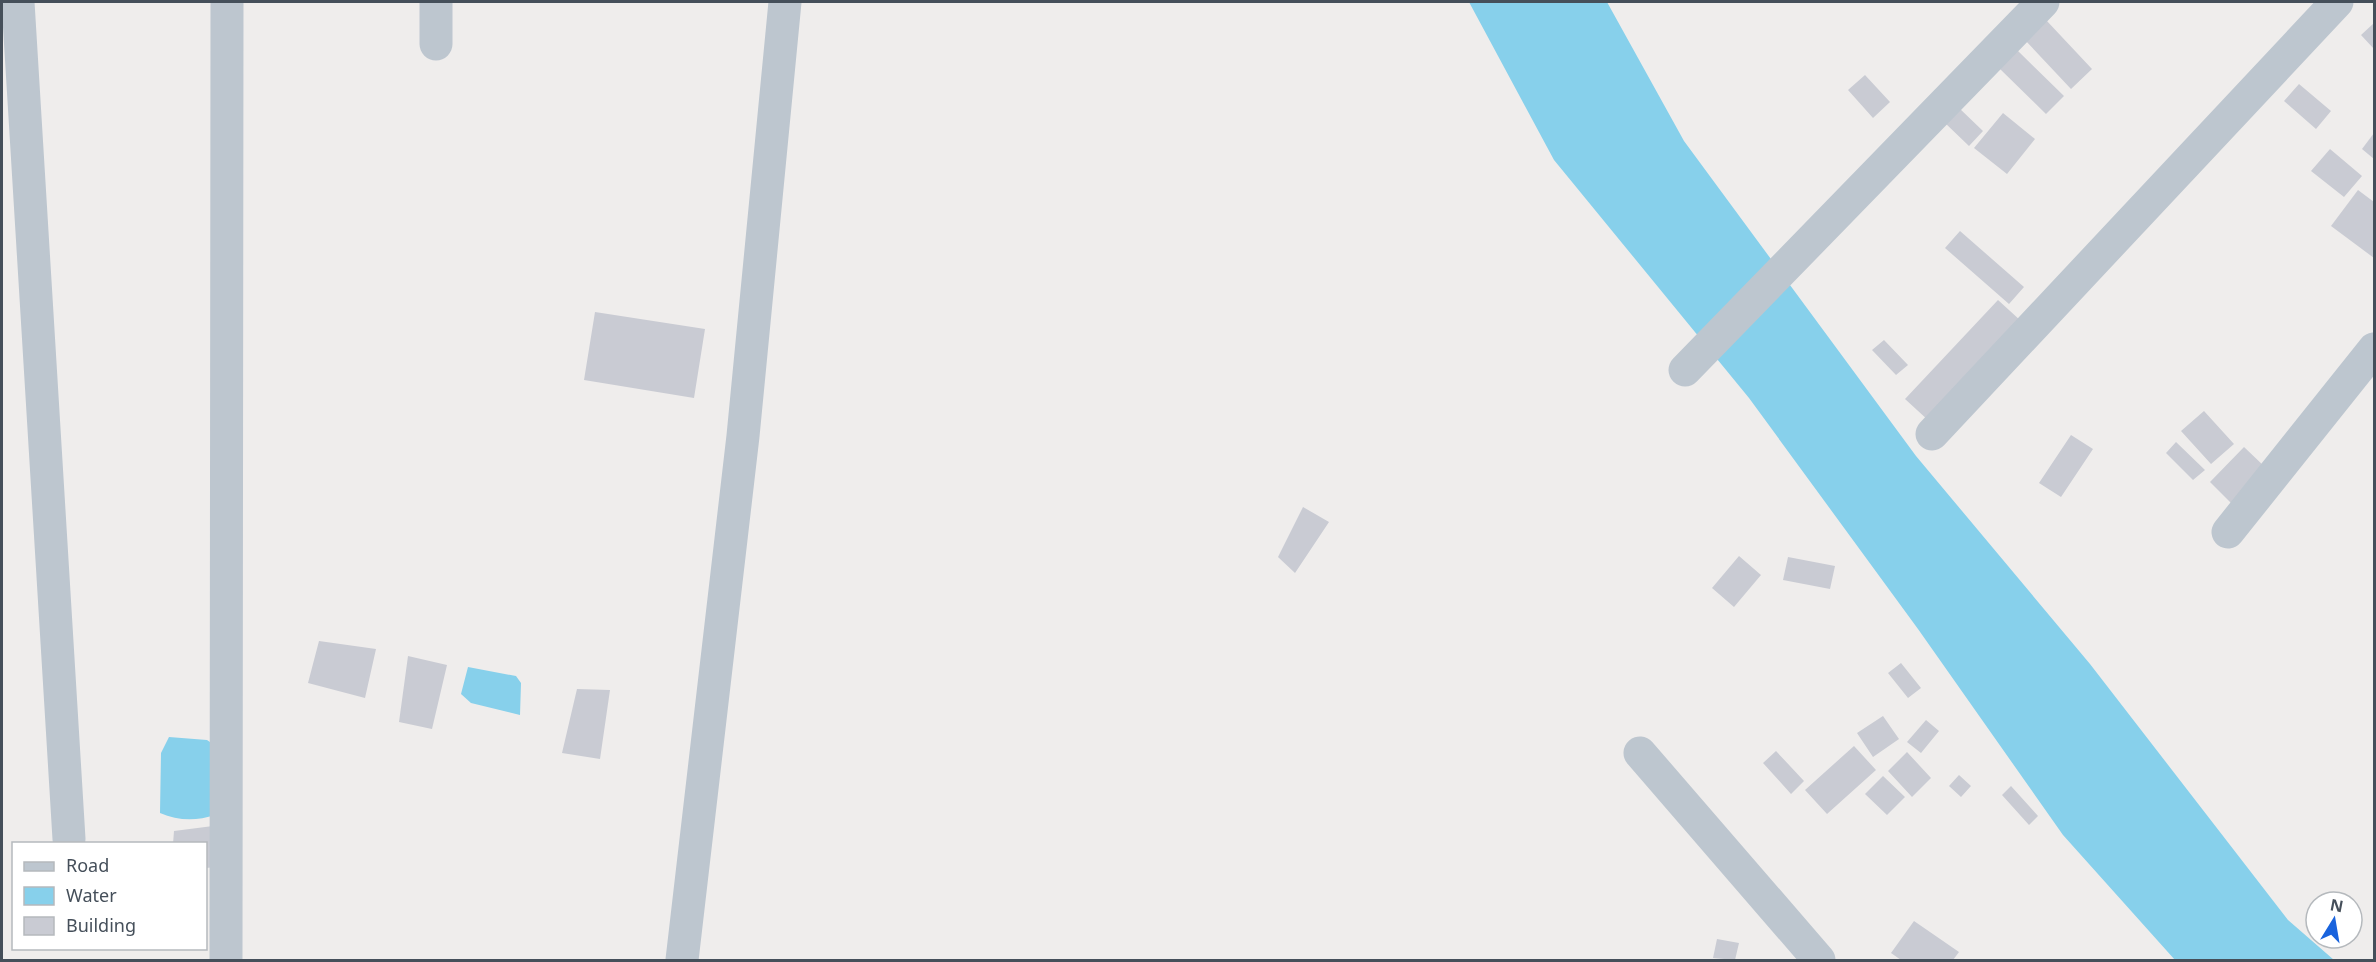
<svg xmlns="http://www.w3.org/2000/svg" width="2376" height="962" viewBox="0 0 2376 962" font-family="'Noto Sans',sans-serif">
  <style>
    .water { fill: #87d0eb }
    .building { fill: #c9cbd3 }
    .lines { fill: none; stroke-linecap: round; stroke-linejoin: round }
    .minor { stroke: #bdc6cf; stroke-width: 33 }
  </style>
  <rect width="100%" height="100%" fill="#efedec"/>
  <path class="water" d="M 1469,2 L 1607,2 L 1684,141 L 1916,456 L 2090,664 L 2288,920 L 2334,960 L 2175,960 L 2063,835 L 1918,629 L 1749,398 L 1554,160 Z
    M 468,667 L 516,676 L 521,683 L 520,715 L 471,703 L 461,694 Z
    M 169,737 L 207,740 L 220,749 L 215,815 C 197,821 178,821 160,813 L 161,753 Z"/>
  <path class="building" d="M 2046,20 L 2092,69 L 2071,89 L 2025,40 Z
    M 2374,23 L 2374,49 L 2361,35 Z
    M 2017,50 L 2064,96 L 2046,114 L 1999,68 Z
    M 1865,75 L 1890,102 L 1873,118 L 1848,90 Z
    M 2299,84 L 2331,111 L 2316,129 L 2284,101 Z
    M 1958,107 L 1983,131 L 1969,146 L 1944,122 Z
    M 2003,113 L 2035,139 L 2007,174 L 1974,148 Z
    M 2374,133 L 2374,159 L 2362,149 Z
    M 2330,149 L 2362,176 L 2344,197 L 2311,171 Z
    M 2358,190 L 2374,202 L 2374,258 L 2331,226 Z
    M 1960,231 L 2024,287 L 2009,304 L 1945,248 Z
    M 1998,300 L 2021,321 L 1929,421 L 1905,399 Z
    M 595,312 L 705,329 L 694,398 L 584,380 Z
    M 1884,340 L 1908,365 L 1896,375 L 1872,350 Z
    M 2204,411 L 2234,444 L 2211,464 L 2181,431 Z
    M 2071,435 L 2093,449 L 2061,497 L 2039,483 Z
    M 2176,442 L 2205,470 L 2193,480 L 2166,453 Z
    M 2244,447 L 2265,467 L 2231,503 L 2210,482 Z
    M 1303,507 L 1329,522 L 1295,573 L 1278,557 Z
    M 1739,556 L 1761,575 L 1734,607 L 1712,588 Z
    M 1788,557 L 1835,566 L 1830,589 L 1783,580 Z
    M 319,641 L 376,649 L 365,698 L 308,683 Z
    M 408,656 L 447,665 L 432,729 L 399,722 Z
    M 1901,663 L 1921,688 L 1908,698 L 1888,673 Z
    M 577,689 L 610,690 L 600,759 L 562,753 Z
    M 1883,716 L 1899,739 L 1873,757 L 1857,733 Z
    M 1926,720 L 1939,731 L 1921,753 L 1907,742 Z
    M 1854,746 L 1876,770 L 1827,814 L 1805,790 Z
    M 1776,751 L 1804,781 L 1791,794 L 1763,763 Z
    M 1907,752 L 1931,778 L 1912,797 L 1888,771 Z
    M 1959,775 L 1971,786 L 1961,797 L 1949,786 Z
    M 1883,776 L 1905,797 L 1887,815 L 1865,794 Z
    M 2011,786 L 2038,816 L 2029,825 L 2002,795 Z
    M 213,826 L 216,867 L 206,868 L 206,844 L 173,844 L 174,831 Z
    M 1914,921 L 1959,952 L 1953,960 L 1901,960 L 1891,953 Z
    M 1717,939 L 1739,943 L 1735,960 L 1713,958 Z"/>
  <g class="lines">
    <path class="minor" d="M 18,2 L 69,839
      M 436,44 L 436,2
      M 1685,370 L 2043,2
      M 1932,434 L 2337,2
      M 2228,532 L 2374,349
      M 1640,753 L 1819,960
      M 226,960 L 227,2
      M 682,960 L 743,436 L 785,2"/>
  </g>
  <rect width="2376" height="962" fill="none" stroke="#454f5a" stroke-width="6"/>
  <rect x="12" y="842" width="195" height="108" fill="#ffffff" stroke="#b5b9bd" stroke-width="1.5"/>
  <rect x="24" y="862" width="30" height="9" fill="#bdc6cf" stroke="#b5b9bd" stroke-width="1.5"/>
  <text x="66" y="872" font-size="18" fill="#454f5a">Road</text>
  <rect x="24" y="887" width="30" height="18" fill="#87d0eb" stroke="#b5b9bd" stroke-width="1.5"/>
  <text x="66" y="902" font-size="18" fill="#454f5a">Water</text>
  <rect x="24" y="917" width="30" height="18" fill="#c9cbd3" stroke="#b5b9bd" stroke-width="1.5"/>
  <text x="66" y="932" font-size="18" fill="#454f5a">Building</text>
  <g transform="translate(2334 920) rotate(11)"><circle r="28" fill="#ffffff" stroke="#b5b9bd" stroke-width="1.5"/>
  <path d="M0-4.5L10 22L0 15L-10 22Z" fill="#1963dd"/>
  <text y="-9" font-size="16" font-weight="bold" text-anchor="middle" fill="#454f5a">N</text>
  </g>
</svg>
